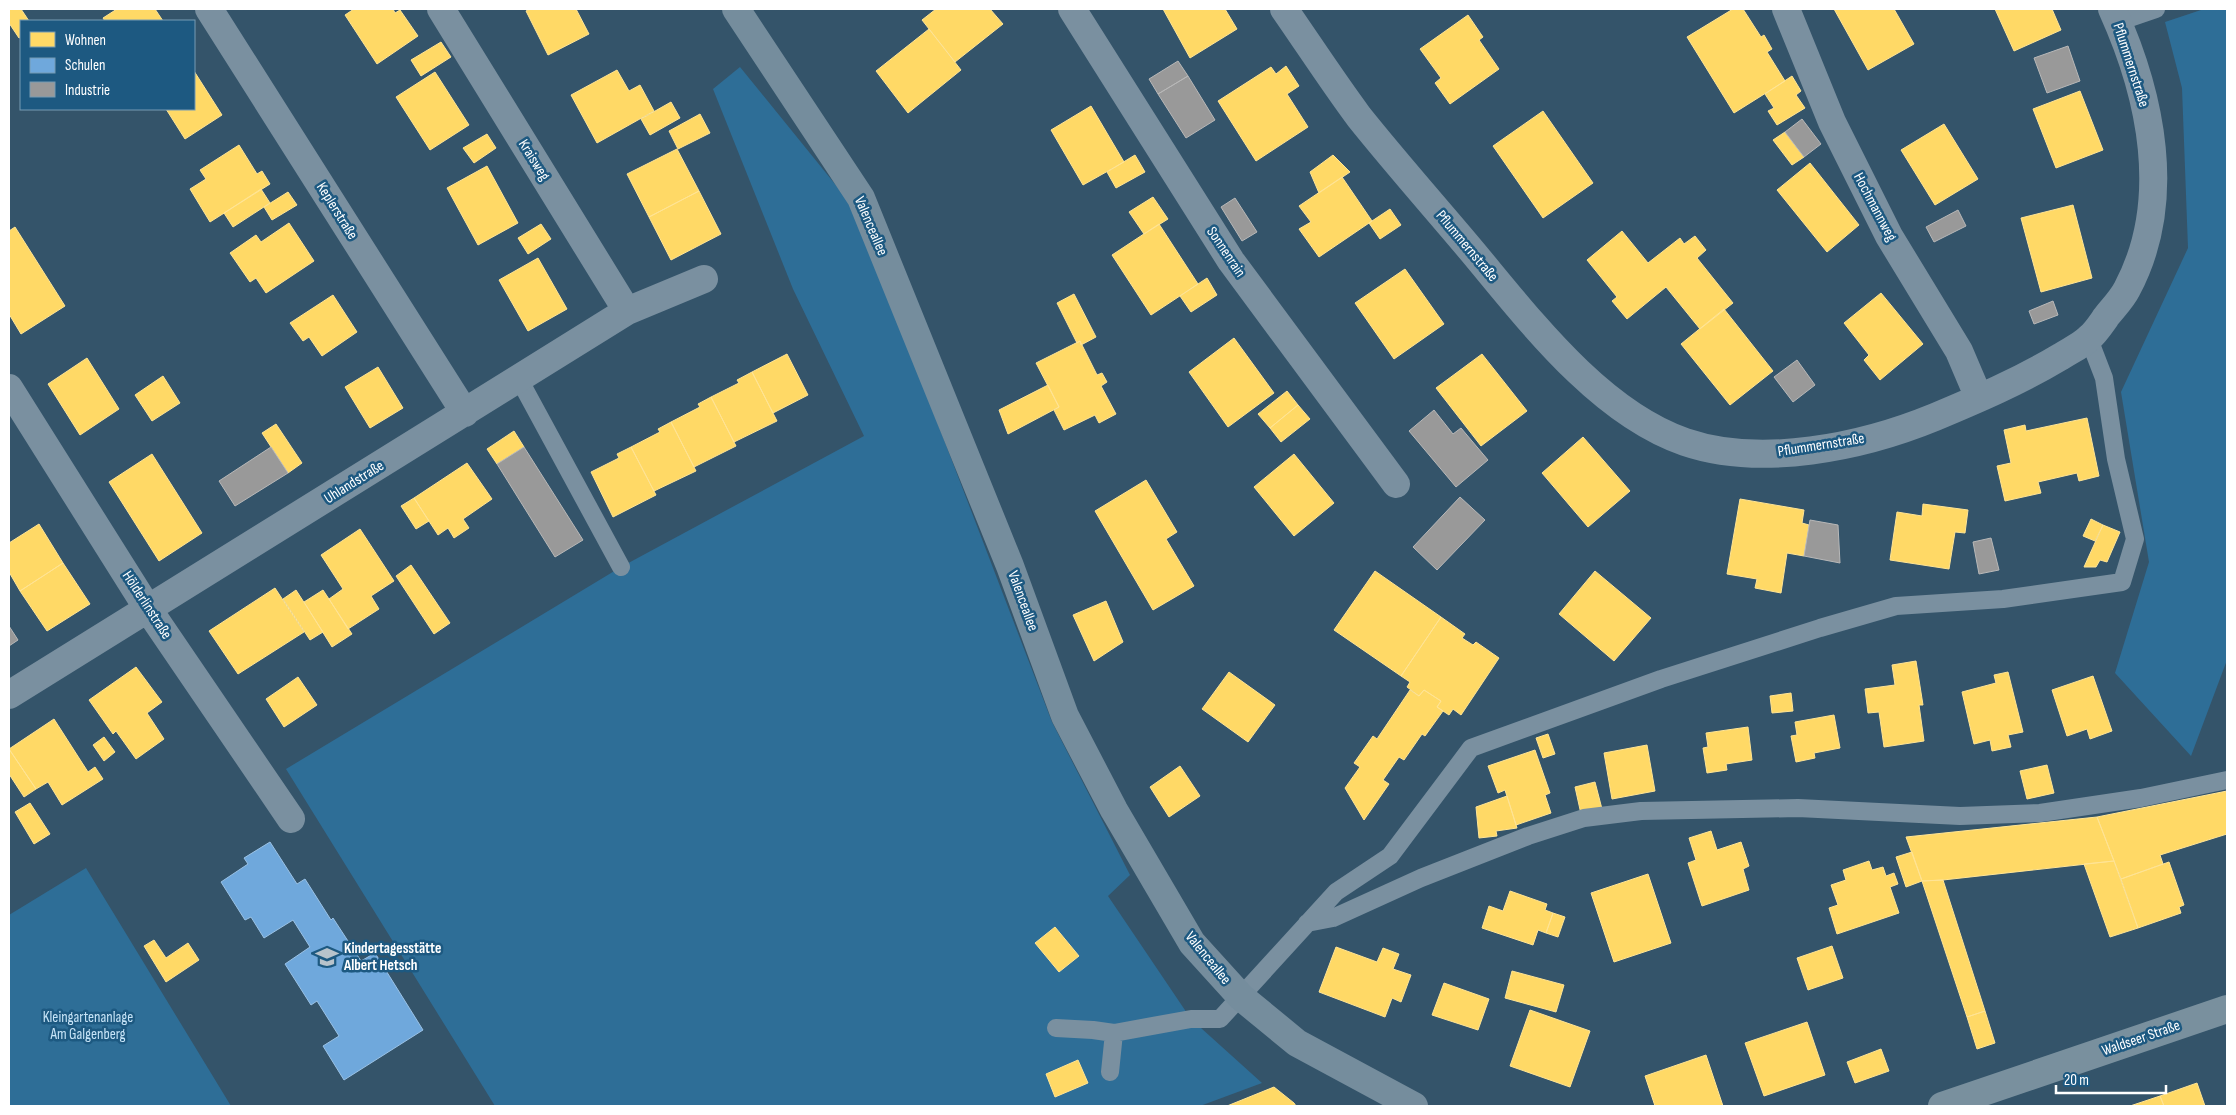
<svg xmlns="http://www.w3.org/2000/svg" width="2236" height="1115" viewBox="0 0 2236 1115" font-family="'Sofia Sans Condensed',sans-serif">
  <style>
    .green { fill: #2e6e97 }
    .homes { fill: #ffd966; stroke: #ffe494 }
    .schools { fill: #6fa8dc; stroke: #9ac2e6 }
    .industry { fill: #999; stroke: #b8b8b8 }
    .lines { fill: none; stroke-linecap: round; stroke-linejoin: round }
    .lane { stroke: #7a90a0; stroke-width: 18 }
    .street { stroke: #7a90a0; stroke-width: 28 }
    .secondary { stroke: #758d9d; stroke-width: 28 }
    .primary { stroke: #79909e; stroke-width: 28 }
    .labels { text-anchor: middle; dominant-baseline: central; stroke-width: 5; stroke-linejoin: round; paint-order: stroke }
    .street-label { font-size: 15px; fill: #fff; stroke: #1d5981 }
    .poi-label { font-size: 15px; font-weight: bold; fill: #fff; stroke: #1d5981; text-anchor: start }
    .park-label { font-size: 15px; fill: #c7e4f7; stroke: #1d5981 }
  </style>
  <rect width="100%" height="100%" fill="#34546a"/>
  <path class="green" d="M 2204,9 L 2227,9 L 2227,660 L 2191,756 L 2115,673 L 2149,562 L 2121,392 L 2188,248 L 2182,88 L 2165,22 Z
    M 740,67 L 856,210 L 1052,722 L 1130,875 L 1108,896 L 1191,1019 L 1262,1083 L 1200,1106 L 495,1106 L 286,769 L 621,567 L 864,436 L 793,289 L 713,89 Z
    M 86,868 L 231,1106 L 9,1106 L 9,915 Z"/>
  <path class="homes" d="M 9,9 L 21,9 L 29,21 L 21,21 L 21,37 L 19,38 L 9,23 Z
    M 117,9 L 155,9 L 163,21 L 105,21 L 103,18 Z
    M 354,9 L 393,9 L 395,13 L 400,10 L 418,36 L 377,64 L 345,15 Z
    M 530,9 L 576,9 L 589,34 L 548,55 L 526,11 Z
    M 936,9 L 990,9 L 1003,24 L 955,62 L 922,20 Z
    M 1163,9 L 1225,9 L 1237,29 L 1190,58 Z
    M 1733,9 L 1743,9 L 1761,37 L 1764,35 L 1772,49 L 1767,52 L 1785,81 L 1734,113 L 1687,37 Z
    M 1834,9 L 1894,9 L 1914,44 L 1868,70 Z
    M 1995,9 L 2052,9 L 2061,30 L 2014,51 Z
    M 1468,15 L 1483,37 L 1479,40 L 1499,69 L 1450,104 L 1435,83 L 1441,78 L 1420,49 Z
    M 929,29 L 961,70 L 908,113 L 876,71 Z
    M 441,42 L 451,57 L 421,76 L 411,60 Z
    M 1286,66 L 1299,86 L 1287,94 L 1308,127 L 1256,161 L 1218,101 L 1271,67 L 1276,74 Z
    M 617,70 L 629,91 L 640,85 L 654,111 L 597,143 L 571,95 Z
    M 194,71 L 222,115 L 185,139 L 166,109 L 194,109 Z
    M 435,72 L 469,125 L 430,150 L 396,97 Z
    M 1792,76 L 1801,91 L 1796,95 L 1805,108 L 1777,125 L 1768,111 L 1774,108 L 1765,94 Z
    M 2080,91 L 2103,150 L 2056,168 L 2033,109 Z
    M 671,102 L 680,118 L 650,135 L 641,119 Z
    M 1091,106 L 1124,162 L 1083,185 L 1051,130 Z
    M 1543,111 L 1593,183 L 1543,218 L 1493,146 Z
    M 700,114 L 710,133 L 678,149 L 669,131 Z
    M 1944,124 L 1978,179 L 1935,205 L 1901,150 Z
    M 1785,132 L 1804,157 L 1792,165 L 1773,140 Z
    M 487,134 L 496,148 L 474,163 L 463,148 Z
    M 239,145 L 257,174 L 262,171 L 270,184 L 210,222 L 190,189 L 206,179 L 200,170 Z
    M 677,149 L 699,191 L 649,217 L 627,174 Z
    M 1135,155 L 1145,172 L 1116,188 L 1107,172 Z
    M 1333,155 L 1350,172 L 1319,193 L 1310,172 Z
    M 1810,163 L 1859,225 L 1827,252 L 1777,190 Z
    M 487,166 L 518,223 L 478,245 L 447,188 Z
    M 1342,177 L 1372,221 L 1319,257 L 1299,229 L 1311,222 L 1299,206 Z
    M 261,189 L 270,203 L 233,227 L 224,213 Z
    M 699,191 L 721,234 L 671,260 L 649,217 Z
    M 288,192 L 297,205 L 272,220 L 264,207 Z
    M 1153,197 L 1168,219 L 1144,234 L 1129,212 Z
    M 2073,205 L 2092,278 L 2041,292 L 2021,218 Z
    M 1390,209 L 1401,225 L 1380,239 L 1369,223 Z
    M 289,223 L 314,261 L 266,293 L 256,278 L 250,282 L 230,253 L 256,235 L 261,242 Z
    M 541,224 L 551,239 L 528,254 L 518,238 Z
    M 1159,224 L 1198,284 L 1151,315 L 1112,255 Z
    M 15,227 L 65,306 L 21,334 L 9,314 L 9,231 Z
    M 1622,231 L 1648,263 L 1680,238 L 1684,244 L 1695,236 L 1706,250 L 1697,258 L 1733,303 L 1700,329 L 1666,287 L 1627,319 L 1612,301 L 1617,297 L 1587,260 Z
    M 538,258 L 567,309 L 528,331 L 499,280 Z
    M 1405,269 L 1444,324 L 1394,359 L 1355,303 Z
    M 1207,278 L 1217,295 L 1191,312 L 1180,296 Z
    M 1881,293 L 1923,344 L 1880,380 L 1864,360 L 1869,355 L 1844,323 Z
    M 1074,294 L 1096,337 L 1081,345 L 1080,341 L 1077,343 L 1057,303 Z
    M 333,295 L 357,332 L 322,356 L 309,337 L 303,341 L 290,323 Z
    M 1724,309 L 1773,371 L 1730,405 L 1681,344 Z
    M 1234,338 L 1274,393 L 1228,427 L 1189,372 Z
    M 1080,341 L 1097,375 L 1102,373 L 1107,382 L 1101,386 L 1116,414 L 1099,423 L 1095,415 L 1064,430 L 1054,410 L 1059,407 L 1036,363 Z
    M 787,354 L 808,395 L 773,413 L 752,372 Z
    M 1482,354 L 1527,411 L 1481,446 L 1436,388 Z
    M 87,358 L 119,409 L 80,435 L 48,384 Z
    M 378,367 L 403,408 L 370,428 L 345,387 Z
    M 752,372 L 777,421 L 734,442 L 711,397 L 739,383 L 737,380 Z
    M 163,376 L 180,403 L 152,421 L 135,395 Z
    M 1048,385 L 1059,407 L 1008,434 L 999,410 Z
    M 1287,391 L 1298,405 L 1270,428 L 1258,414 Z
    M 711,397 L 736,446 L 694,467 L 671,422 L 700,407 L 698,404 Z
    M 1298,405 L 1310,419 L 1281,442 L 1270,428 Z
    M 2087,418 L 2099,476 L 2079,481 L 2077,473 L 2038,482 L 2041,493 L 2005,501 L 1997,466 L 2011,463 L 2004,430 L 2025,425 L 2026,431 Z
    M 671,422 L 696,471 L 654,491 L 631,447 L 660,432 L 658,429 Z
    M 276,424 L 302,463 L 288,473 L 262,433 Z
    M 514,431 L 524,447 L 497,464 L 487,449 Z
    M 1583,437 L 1630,491 L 1588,527 L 1542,473 Z
    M 631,447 L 656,495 L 613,517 L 591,472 L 619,458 L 617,454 Z
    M 152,454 L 202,533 L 159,561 L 109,482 Z
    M 1294,454 L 1334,503 L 1294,536 L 1254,487 Z
    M 467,463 L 492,499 L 463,519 L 469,528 L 454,538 L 448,528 L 438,535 L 414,498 Z
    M 1146,480 L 1177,532 L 1166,539 L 1194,586 L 1153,610 L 1095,511 Z
    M 414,498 L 429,521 L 416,529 L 401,506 Z
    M 1740,499 L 1804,510 L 1802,523 L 1809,525 L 1804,556 L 1787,553 L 1781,593 L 1755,588 L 1757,579 L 1727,574 Z
    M 1923,504 L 1968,510 L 1965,533 L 1955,532 L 1949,569 L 1890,560 L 1897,512 L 1922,516 Z
    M 2091,519 L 2103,525 L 2095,541 L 2083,536 Z
    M 39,524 L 63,563 L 20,591 L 9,572 L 9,543 Z
    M 2103,525 L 2120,532 L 2107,562 L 2100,560 L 2096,567 L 2084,567 Z
    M 360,529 L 394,581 L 371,596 L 379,609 L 348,629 L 329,599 L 343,589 L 321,555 Z
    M 63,563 L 90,604 L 47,631 L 20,591 Z
    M 411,565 L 450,623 L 434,634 L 396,576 Z
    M 1375,571 L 1441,617 L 1401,676 L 1334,630 Z
    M 1595,571 L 1651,618 L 1614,661 L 1559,614 Z
    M 275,588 L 304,632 L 238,674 L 209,631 Z
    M 296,590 L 323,632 L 310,640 L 283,599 Z
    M 323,590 L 352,634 L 332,647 L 304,602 Z
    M 1106,601 L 1123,642 L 1094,661 L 1073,615 Z
    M 1441,617 L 1465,634 L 1462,638 L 1473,645 L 1476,642 L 1499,658 L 1461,715 L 1453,709 L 1449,715 L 1437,707 L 1441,701 L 1424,690 L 1419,696 L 1407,687 L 1410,682 L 1401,676 Z
    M 1916,661 L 1923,705 L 1919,705 L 1924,741 L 1884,747 L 1879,712 L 1868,713 L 1865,689 L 1895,685 L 1892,665 Z
    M 136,667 L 162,702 L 147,713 L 164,739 L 136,759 L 116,731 L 113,734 L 89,700 Z
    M 1229,672 L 1275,705 L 1248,742 L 1202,709 Z
    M 2008,672 L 2023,732 L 2008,735 L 2011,747 L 1992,751 L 1990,740 L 1974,744 L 1962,692 L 1996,683 L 1994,675 Z
    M 2093,676 L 2112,731 L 2090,739 L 2087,729 L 2067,736 L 2052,690 Z
    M 298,677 L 317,705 L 284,727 L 266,699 Z
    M 1410,690 L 1419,696 L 1424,690 L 1441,701 L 1437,707 L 1443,711 L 1425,736 L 1422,734 L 1404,760 L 1399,757 L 1383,780 L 1389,784 L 1364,820 L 1345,788 L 1360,767 L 1354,763 L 1373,736 L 1377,739 Z
    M 1791,693 L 1793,711 L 1772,713 L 1770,696 Z
    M 1834,715 L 1840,748 L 1814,753 L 1815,758 L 1796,762 L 1791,736 L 1797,735 L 1795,722 Z
    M 54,719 L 88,772 L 95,767 L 103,779 L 62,805 L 48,782 L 36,789 L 9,749 Z
    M 1748,727 L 1752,760 L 1726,764 L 1727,770 L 1707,773 L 1703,748 L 1708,747 L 1706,733 Z
    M 1548,734 L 1555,754 L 1543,758 L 1536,738 Z
    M 104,737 L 115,752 L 104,761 L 93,745 Z
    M 1647,745 L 1655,791 L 1612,799 L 1604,753 Z
    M 9,749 L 36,789 L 24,797 L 9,774 Z
    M 1535,750 L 1550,793 L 1545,795 L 1551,813 L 1516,825 L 1505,790 L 1498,793 L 1488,766 Z
    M 2047,765 L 2054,793 L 2027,799 L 2020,771 Z
    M 1180,766 L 1200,796 L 1169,817 L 1150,787 Z
    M 1595,782 L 1602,809 L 1581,814 L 1575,787 Z
    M 2227,791 L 2227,834 L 2160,855 L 2163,864 L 2121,879 L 2097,817 Z
    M 1507,796 L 1517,828 L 1496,831 L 1497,836 L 1479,838 L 1476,807 Z
    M 30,803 L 50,834 L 34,844 L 15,812 Z
    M 2097,817 L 2114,861 L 1943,880 L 1922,881 L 1906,837 Z
    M 1711,831 L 1717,850 L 1741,842 L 1749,866 L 1743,869 L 1749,890 L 1702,906 L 1688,863 L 1696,860 L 1689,838 Z
    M 1912,852 L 1922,881 L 1906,887 L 1896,857 Z
    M 1869,861 L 1872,870 L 1883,867 L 1886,876 L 1894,873 L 1898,884 L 1890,887 L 1899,913 L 1837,934 L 1829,908 L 1838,905 L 1831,885 L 1846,880 L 1843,870 Z
    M 2114,861 L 2138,928 L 2110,937 L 2084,864 Z
    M 2169,862 L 2184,905 L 2179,907 L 2181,913 L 2138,928 L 2121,879 Z
    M 1648,874 L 1671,943 L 1614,962 L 1591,893 Z
    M 1943,880 L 1985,1011 L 1967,1017 L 1922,881 Z
    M 1510,891 L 1547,904 L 1545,910 L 1553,913 L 1546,933 L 1538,930 L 1533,945 L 1482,928 L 1489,906 L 1503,911 Z
    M 1553,913 L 1565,917 L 1558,937 L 1546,933 Z
    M 1055,927 L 1079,956 L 1059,972 L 1035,943 Z
    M 154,940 L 166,958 L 188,943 L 199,960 L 166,982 L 144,946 Z
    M 1832,946 L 1843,978 L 1808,990 L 1797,958 Z
    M 1336,947 L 1377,962 L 1383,948 L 1399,954 L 1393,969 L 1411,975 L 1401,1002 L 1392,998 L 1385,1017 L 1319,992 Z
    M 1512,971 L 1564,985 L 1556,1012 L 1505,998 Z
    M 1444,983 L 1489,999 L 1478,1030 L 1432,1015 Z
    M 1530,1010 L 1590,1031 L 1570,1087 L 1510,1066 Z
    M 1985,1011 L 1995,1043 L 1977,1049 L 1967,1017 Z
    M 1807,1022 L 1825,1075 L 1764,1096 L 1745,1043 Z
    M 1881,1049 L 1889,1071 L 1855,1083 L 1847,1062 Z
    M 1706,1055 L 1723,1106 L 1655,1106 L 1645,1076 Z
    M 1078,1060 L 1088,1083 L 1055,1097 L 1046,1074 Z
    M 2197,1083 L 2205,1106 L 2164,1106 L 2160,1096 Z
    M 1274,1087 L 1294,1103 L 1296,1106 L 1227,1106 Z
    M 2160,1096 L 2164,1106 L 2130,1106 Z"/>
  <path class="schools" d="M 270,842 L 297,884 L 305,879 L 331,920 L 333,918 L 361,961 L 375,953 L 423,1030 L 344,1080 L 323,1046 L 339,1036 L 317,1001 L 311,1005 L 285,964 L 310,947 L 293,920 L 264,938 L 251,917 L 245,920 L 221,882 L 248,864 L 244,858 Z"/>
  <path class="industry" d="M 2068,46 L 2080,81 L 2047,93 L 2034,58 Z
    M 1178,61 L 1188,76 L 1158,94 L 1149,79 Z
    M 1188,76 L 1215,120 L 1186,138 L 1158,94 Z
    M 1802,119 L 1821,144 L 1804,157 L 1785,132 Z
    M 1235,198 L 1257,232 L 1242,241 L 1221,207 Z
    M 1958,210 L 1966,226 L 1934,242 L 1926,227 Z
    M 2053,301 L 2058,315 L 2034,324 L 2029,311 Z
    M 1797,360 L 1815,385 L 1793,402 L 1774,377 Z
    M 1434,410 L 1453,434 L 1461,428 L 1488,460 L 1456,487 L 1409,431 Z
    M 271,447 L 288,473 L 235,506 L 219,481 Z
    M 524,447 L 583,540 L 555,557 L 497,464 Z
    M 1460,497 L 1485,520 L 1437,570 L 1413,547 Z
    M 1810,520 L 1838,525 L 1840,563 L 1804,556 Z
    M 1991,538 L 1999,570 L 1979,574 L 1973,542 Z
    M 9,626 L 18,640 L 9,646 Z"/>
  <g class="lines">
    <path class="lane" d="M 2118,22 L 2156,9
      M 519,379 L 621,567
      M 1307,923 L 1333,918 L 1421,878 L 1528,836 L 1584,818 L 1641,811 L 1798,808 L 1960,816 L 2040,813 L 2141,798 L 2227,780
      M 1056,1028 L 1093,1030 L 1114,1033
      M 1110,1072 L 1114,1033 L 1191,1019 L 1220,1019 L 1336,892 L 1390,856 L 1471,748 L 1661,679 L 1820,628 L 1896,606 L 2003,599 L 2122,582 L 2135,539 L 2116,459 L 2104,378 L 2089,339"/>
    <path class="street" d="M 209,9 L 465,413
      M 441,9 L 627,311
      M 1072,9 L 1231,261 L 1396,484
      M 1284,9 C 1309,45 1333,82 1359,117 C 1395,162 1434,206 1471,250 C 1528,318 1598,412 1685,442 C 1761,468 1862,447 1935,417 C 1978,399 2020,381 2060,357 C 2069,351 2081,346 2089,338 C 2096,332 2101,324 2106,317 C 2113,308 2122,299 2127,289 C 2174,201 2151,95 2112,9
      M 1786,9 L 1832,122 L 1889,236 L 1959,351 L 1979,398
      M 9,388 L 148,609 L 291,819
      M 9,695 L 627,311 L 704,279"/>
    <path class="secondary" d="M 736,9 L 861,198 L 1010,566 L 1065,716 L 1114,810 L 1192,943 L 1241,997 L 1297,1043 L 1414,1106"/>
    <path class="primary" d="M 1942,1106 L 2227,1009"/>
  </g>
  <defs>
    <symbol id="school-bare" viewBox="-9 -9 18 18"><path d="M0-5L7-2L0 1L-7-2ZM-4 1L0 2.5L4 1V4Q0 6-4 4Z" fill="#b8c3cb" stroke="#1d5981" stroke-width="2.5" paint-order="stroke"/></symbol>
  </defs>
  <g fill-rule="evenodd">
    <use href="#school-bare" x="311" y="941" width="32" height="32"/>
  </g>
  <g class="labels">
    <g class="street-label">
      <text transform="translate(2131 65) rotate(72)">Pflummernstraße</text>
      <text transform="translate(534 160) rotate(58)">Kraisweg</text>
      <text transform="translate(1875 207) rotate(62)">Hochmannweg</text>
      <text transform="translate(337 211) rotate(58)">Keplerstraße</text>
      <text transform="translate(871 226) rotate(67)">Valenceallee</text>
      <text transform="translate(1467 246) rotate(50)">Pflummernstraße</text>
      <text transform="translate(1226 252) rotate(56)">Sonnenrain</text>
      <text transform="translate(1821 445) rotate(-9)">Pflummernstraße</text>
      <text transform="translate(354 482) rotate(-32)">Uhlandstraße</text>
      <text transform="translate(1023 601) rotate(70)">Valenceallee</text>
      <text transform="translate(147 605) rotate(57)">Hölderlinstraße</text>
      <text transform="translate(1208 958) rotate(51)">Valenceallee</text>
      <text transform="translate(2141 1038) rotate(-19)">Waldseer Straße</text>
    </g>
    <g class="poi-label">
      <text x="344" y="948">Kindertagesstätte<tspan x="344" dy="17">Albert Hetsch</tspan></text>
    </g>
    <g class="park-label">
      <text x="88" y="1017">Kleingartenanlage<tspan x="88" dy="17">Am Galgenberg</tspan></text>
    </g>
  </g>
  <rect width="2236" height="1115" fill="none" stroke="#ffffff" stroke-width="20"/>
  <rect x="20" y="20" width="175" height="90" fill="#1d5981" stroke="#779bb3"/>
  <rect x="30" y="32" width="25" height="15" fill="#ffd966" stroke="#779bb3"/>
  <text x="65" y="45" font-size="15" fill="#ffffff">Wohnen</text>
  <rect x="30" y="58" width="25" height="15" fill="#6fa8dc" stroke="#779bb3"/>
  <text x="65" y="70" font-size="15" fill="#ffffff">Schulen</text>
  <rect x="30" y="82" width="25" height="15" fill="#999999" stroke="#779bb3"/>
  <text x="65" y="95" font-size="15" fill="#ffffff">Industrie</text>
  <path d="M2056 1085v8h110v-8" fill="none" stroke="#ffffff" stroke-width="2.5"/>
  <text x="2064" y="1085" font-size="15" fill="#ffffff" stroke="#1d5981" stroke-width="4" paint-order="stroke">20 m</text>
</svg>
